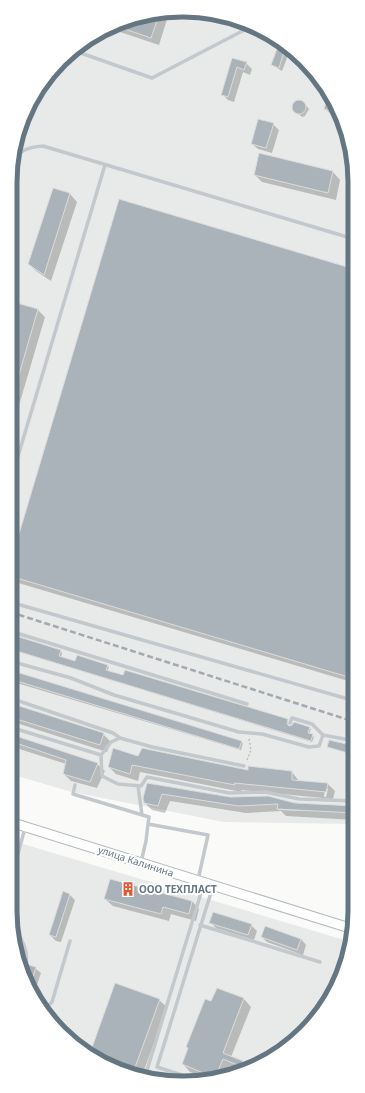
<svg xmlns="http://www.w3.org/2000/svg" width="365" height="1093" viewBox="0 0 365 1093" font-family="'Noto Sans',sans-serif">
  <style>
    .built { fill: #e8e9e9 }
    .shadow { fill: #0003; fill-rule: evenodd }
    .building { fill: #aab3b9; stroke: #dcdcda }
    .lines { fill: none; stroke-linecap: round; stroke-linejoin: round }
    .secondary-casing { stroke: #b3babf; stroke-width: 11 }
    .path { stroke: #bbbfc2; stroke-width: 1.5; stroke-dasharray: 2 2; stroke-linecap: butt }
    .lane { stroke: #c3c8cc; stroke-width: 3.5 }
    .secondary { stroke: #fff; stroke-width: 9 }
    .rail { stroke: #a2aab0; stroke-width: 2.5; stroke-dasharray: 6 3; stroke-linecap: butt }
    .labels { text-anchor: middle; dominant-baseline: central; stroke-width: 4; stroke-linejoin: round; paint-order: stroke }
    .street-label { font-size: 10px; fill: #657683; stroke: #fff }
    .poi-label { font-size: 10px; font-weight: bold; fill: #657683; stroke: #fff; text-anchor: start }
    .rim { fill: none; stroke: #657683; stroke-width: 5 }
  </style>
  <rect width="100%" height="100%" fill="#fafaf8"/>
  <path class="built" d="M 160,12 L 227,16 L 269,33 L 312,69 L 342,116 L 354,160 L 355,824 L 224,822 L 72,792 L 10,774 L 10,183 L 16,138 L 46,78 L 96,33 Z
    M 10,840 L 351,942 L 349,955 L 326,1007 L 279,1054 L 227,1077 L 160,1082 L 106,1065 L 53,1024 L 23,976 L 10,910 Z"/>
  <path class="shadow" d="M 160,12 L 169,13 L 159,45 L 117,31 L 113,27 Z
    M 278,47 L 289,53 L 282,71 L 272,65 Z
    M 233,59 L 246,63 L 252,69 L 250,75 L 243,72 L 234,102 L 228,100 L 222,94 Z
    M 329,96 L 342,116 L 342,118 L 331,114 L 325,109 Z
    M 297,101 L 303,102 L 309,109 L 305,116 L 302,117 L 293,109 L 294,103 Z
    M 273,124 L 279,130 L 272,153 L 258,149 L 252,144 Z
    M 260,155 L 333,172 L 340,180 L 336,200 L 262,182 L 255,175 Z
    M 53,189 L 70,194 L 77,202 L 51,281 L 36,271 L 29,264 Z
    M 354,270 L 355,683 L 15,582 L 10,577 L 10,567 Z
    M 10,302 L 38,310 L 45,317 L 10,436 Z
    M 10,635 L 61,651 L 62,653 L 61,657 L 76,662 L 107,665 L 109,667 L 107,672 L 287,720 L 289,727 L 309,728 L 311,729 L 309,734 L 314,737 L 312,742 L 10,649 Z
    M 10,671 L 241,742 L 243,743 L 241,750 L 10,681 Z
    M 10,704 L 103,734 L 111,742 L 107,752 L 10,721 Z
    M 10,735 L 97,764 L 105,771 L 97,788 L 71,781 L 64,774 L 66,764 L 10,746 Z
    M 354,746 L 355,755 L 328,747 Z
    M 139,757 L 250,771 L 292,772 L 299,781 L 328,784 L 335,791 L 333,799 L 241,790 L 242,792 L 140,772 L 138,781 L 116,774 L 109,767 ZM 325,789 L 328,789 L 326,797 L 324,797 Z
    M 148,784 L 230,798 L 355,807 L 355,820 L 286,816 L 281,811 L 246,813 L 170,801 L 165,813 L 152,810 L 145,803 ZM 279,808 L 301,809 L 306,811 L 278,810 Z
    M 10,861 L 15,865 L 12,874 L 10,874 Z
    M 69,894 L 75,900 L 61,942 L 56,941 L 50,935 Z
    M 105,899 L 192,901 L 199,909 L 196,921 L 171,914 L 169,921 L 113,906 Z
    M 210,922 L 251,925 L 257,931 L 254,940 L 216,928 Z
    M 262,937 L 301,939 L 306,945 L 303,955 L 267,942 Z
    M 20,963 L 26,968 L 35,968 L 41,973 L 34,994 L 23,976 Z
    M 217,989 L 244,999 L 251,1007 L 231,1057 L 242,1061 L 248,1067 L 241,1071 L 230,1066 L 226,1077 L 208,1078 L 190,1072 L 183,1064 Z
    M 159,1000 L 167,1007 L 142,1076 L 106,1065 L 91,1053 Z
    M 165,1077 L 173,1081 L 163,1081 Z"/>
  <path class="building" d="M 160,12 L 151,38 L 116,26 Z
    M 278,46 L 285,48 L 279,68 L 271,65 Z
    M 232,58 L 247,62 L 244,70 L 237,67 L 228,97 L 221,95 Z
    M 328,95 L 333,103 L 340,114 L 324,109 Z
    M292 107a7 7 0 1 1 14 0a7 7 0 1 1-14 0Z
    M 258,119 L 274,123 L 266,148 L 251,144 Z
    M 259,153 L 333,171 L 328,193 L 254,175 Z
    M 53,188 L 70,193 L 44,275 L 28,264 Z
    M 119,199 L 354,269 L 355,679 L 10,576 L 10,564 Z
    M 10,301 L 38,309 L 12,399 L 10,399 Z
    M 10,634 L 61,650 L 59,656 L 75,661 L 77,655 L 108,665 L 106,670 L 123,675 L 125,670 L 285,718 L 288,719 L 287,724 L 289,726 L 292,725 L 294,722 L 310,727 L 308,733 L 313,734 L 311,741 L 10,649 Z
    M 10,670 L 242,741 L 239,749 L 10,679 Z
    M 10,703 L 104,733 L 100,745 L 10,717 Z
    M 10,734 L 98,763 L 90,782 L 63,774 L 66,760 L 10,741 Z
    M 329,740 L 355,746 L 355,755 L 327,747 Z
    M 113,748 L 138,756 L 142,748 L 248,770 L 248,766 L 292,771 L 292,780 L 328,783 L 326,792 L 234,783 L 235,785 L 132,765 L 130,774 L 108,767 Z
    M 147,783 L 230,797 L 268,796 L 295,803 L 355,806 L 355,813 L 277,809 L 278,804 L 238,806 L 162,794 L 158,806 L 144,803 L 143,798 Z
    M 110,879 L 192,901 L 189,914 L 163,907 L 161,914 L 104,899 Z
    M 63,891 L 70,894 L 56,937 L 49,935 Z
    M 213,912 L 252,924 L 248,935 L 209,923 Z
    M 265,926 L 301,939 L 297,950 L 261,937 Z
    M 20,962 L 25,967 L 29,965 L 36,967 L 30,987 L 23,976 Z
    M 115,983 L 160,999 L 133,1073 L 106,1065 L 90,1053 Z
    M 217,988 L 244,998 L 223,1053 L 243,1061 L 240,1066 L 223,1059 L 215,1078 L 182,1064 L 188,1048 L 186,1047 L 205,999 L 211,1001 Z"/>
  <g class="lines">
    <defs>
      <path id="secondary" d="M 10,822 L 353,929"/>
    </defs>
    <use href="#secondary" class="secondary-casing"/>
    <path class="path" d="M 247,760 L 251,750 L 249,739"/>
    <path class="lane" d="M 75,51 L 152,78 L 252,26
      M 15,158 L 23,123
      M 12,167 C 17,151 27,147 43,146 L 354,239
      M 10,483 L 105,165
      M 10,602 L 355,701
      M 10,631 L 247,704
      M 10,661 L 71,678 L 114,695 L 239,732 L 262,734 L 309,747 L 319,746 L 323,735 L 355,741
      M 10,698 L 113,733 L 120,738
      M 290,723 L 292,718 L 312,724 L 323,735
      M 10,727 L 101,755 L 102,776 L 118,784 L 141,786 L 147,777 L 229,793 L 265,792 L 299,799 L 355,801
      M 101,755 L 111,742 L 120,738 L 152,747 L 244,766
      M 75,785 L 73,794 L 149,817 L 148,824 L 208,835 L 198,880
      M 138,786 L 142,815
      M 141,862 L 146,841 L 148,824
      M 10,883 L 25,828
      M 12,922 C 19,935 29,949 26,964
      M 200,925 L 320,962
      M 44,1010 L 52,1002 L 70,941
      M 145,1077 L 204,883
      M 194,1079 L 157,1067 L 213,886"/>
    <use href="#secondary" class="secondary"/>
    <path class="rail" d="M 10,612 L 355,722"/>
  </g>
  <defs>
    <symbol id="building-bare" viewBox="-9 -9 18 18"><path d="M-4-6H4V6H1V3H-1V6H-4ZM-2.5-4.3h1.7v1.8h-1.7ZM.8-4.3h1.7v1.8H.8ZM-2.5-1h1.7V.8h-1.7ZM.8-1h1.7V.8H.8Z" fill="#e4572e" stroke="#fff" stroke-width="2.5" paint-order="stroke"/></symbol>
  </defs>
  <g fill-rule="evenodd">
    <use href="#building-bare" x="118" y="879" width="20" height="20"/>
  </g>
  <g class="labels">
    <g class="street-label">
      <text transform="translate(136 861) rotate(18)">улица Калинина</text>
    </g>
    <g class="poi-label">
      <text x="139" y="889">ООО ТЕХПЛАСТ</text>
    </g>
  </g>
  <path d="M0 0H365V1093H0ZM182 17H183A165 165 0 0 1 348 182V911A165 165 0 0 1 183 1076H182A165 165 0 0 1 17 911V182A165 165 0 0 1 182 17Z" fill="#fff" fill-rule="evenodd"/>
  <path class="rim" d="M182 17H183A165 165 0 0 1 348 182V911A165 165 0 0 1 183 1076H182A165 165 0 0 1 17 911V182A165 165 0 0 1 182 17Z"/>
</svg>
